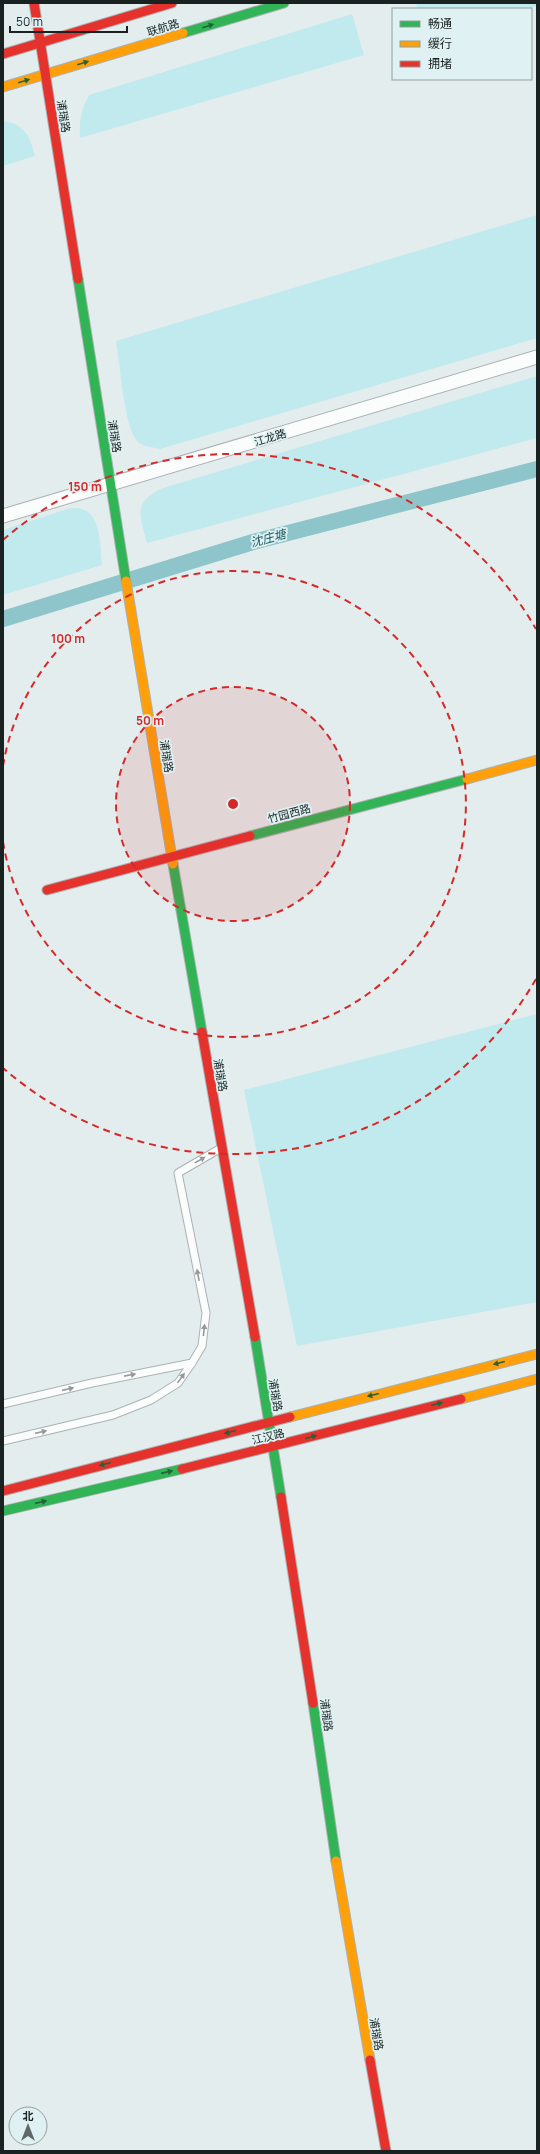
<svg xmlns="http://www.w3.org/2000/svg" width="540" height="2154" viewBox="0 0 540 2154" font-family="Manrope,'Noto Sans SC',sans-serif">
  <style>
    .green { fill: #c0eaed }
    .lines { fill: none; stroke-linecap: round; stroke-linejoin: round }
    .canal { stroke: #8dc5ca; stroke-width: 16 }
    .lane-casing { stroke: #abb2b3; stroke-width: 9 }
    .street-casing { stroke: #abb2b3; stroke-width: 15 }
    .fast-casing { stroke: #abb2b3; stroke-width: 11 }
    .slow-casing { stroke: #abb2b3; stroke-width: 11 }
    .jam-casing { stroke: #abb2b3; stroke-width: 11 }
    .lane { stroke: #fbfcfc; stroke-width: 7 }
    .street { stroke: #fbfcfc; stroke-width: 13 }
    .fast { stroke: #30b455; stroke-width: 9 }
    .slow { stroke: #ff9f0a; stroke-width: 9 }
    .jam { stroke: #e5322d; stroke-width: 9 }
    .oneway { fill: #246338 }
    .oneway2 { fill: #969999 }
    .ring { fill: none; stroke: #d62828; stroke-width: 2; stroke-dasharray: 7 5 }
    .labels { text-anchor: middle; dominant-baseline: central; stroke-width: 3.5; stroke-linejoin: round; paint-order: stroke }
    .street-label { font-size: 11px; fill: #1a2121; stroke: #dff1f2 }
    .water-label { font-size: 12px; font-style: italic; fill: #18595f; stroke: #dff1f2 }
    .centre { fill: #d62828; stroke: #dff1f2; stroke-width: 2 }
    .ring-label { font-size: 12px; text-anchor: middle; font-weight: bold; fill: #d62828; stroke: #dff1f2; stroke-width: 3.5; stroke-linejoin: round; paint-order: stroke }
  </style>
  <rect width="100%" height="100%" fill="#e3edee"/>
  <path class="green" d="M 416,3 L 537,3 L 537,6 L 527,9 L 417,9 Z
    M 352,14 L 364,55 L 80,138 C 79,121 81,110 89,95 Z
    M 3,121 C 25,124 30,137 35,156 L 3,166 Z
    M 537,215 L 537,338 L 160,449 C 153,447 143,447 137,441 C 124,426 120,363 116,341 Z
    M 537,376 L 537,438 L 147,543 C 140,515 132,502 163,488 Z
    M 67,509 C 71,509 78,507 82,509 C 102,515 100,549 102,565 L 3,595 L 3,530 Z
    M 537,1014 L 537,1302 L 297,1346 L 244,1090 Z"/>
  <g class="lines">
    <path class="canal" d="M 3,619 L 253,542 L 537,469"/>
    <defs>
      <path id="lane" d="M 3,1404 L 92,1383 L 192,1363
        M 3,1441 L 113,1415 L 151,1400 L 178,1383 L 192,1363 L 202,1346 L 206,1313 L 178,1173 L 221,1148"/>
      <path id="street" d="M 3,516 L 537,357"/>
      <path id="fast" d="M 183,33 L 284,3
        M 78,279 L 126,581
        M 250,836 L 467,779
        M 173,864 L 202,1032
        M 255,1337 L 281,1497
        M 3,1511 L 182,1469
        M 313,1703 L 336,1861"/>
      <path id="slow" d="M 3,87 L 183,33
        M 126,581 L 173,864
        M 467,779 L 537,760
        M 461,1399 L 537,1379
        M 290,1417 L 537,1354
        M 336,1861 L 370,2060"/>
      <path id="jam" d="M 34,3 L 78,279
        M 3,54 L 172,3
        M 47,890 L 250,836
        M 202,1032 L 255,1337
        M 182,1469 L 461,1399
        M 3,1491 L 290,1417
        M 281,1497 L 313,1703
        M 370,2060 L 386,2151"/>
    </defs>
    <use href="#lane" class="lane-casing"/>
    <use href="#street" class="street-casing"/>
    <use href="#fast" class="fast-casing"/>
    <use href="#slow" class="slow-casing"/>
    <use href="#jam" class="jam-casing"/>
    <use href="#lane" class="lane"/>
    <use href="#street" class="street"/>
    <use href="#fast" class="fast"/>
    <use href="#slow" class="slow"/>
    <use href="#jam" class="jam"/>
  </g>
  <defs><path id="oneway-solid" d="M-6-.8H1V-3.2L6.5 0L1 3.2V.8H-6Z"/></defs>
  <g class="oneway">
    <use href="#oneway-solid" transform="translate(208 26) rotate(-17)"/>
    <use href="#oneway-solid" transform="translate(83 63) rotate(-17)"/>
    <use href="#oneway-solid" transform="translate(24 81) rotate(-17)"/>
    <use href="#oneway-solid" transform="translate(499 1363) rotate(166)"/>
    <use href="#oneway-solid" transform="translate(373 1395) rotate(166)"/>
    <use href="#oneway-solid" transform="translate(437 1404) rotate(-15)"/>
    <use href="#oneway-solid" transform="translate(230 1432) rotate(165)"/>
    <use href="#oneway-solid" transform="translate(311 1437) rotate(-15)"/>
    <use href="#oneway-solid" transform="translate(105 1464) rotate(165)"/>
    <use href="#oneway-solid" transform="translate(167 1472) rotate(-13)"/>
    <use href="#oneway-solid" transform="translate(41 1502) rotate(-13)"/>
  </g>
  <g class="oneway2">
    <use href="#oneway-solid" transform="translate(200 1160) rotate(-29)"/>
    <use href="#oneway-solid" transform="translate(198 1275) rotate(-101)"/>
    <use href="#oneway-solid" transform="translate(204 1330) rotate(-84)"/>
    <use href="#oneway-solid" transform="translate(130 1375) rotate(-11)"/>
    <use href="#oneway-solid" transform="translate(181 1378) rotate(-54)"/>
    <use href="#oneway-solid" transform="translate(68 1389) rotate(-13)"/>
    <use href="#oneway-solid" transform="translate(41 1432) rotate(-13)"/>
  </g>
  <circle cx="233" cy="804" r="117" fill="#d62828" fill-opacity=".12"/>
  <g class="ring">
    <circle cx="233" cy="804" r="117"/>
    <path d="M3 766A233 233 0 1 1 3 842"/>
    <path d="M536 979A350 350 0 0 1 3 1068M3 540A350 350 0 0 1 536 629"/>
  </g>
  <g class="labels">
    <g class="street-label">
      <text transform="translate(163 27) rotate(-17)">联航路</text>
      <text transform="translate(64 116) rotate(81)">浦瑞路</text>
      <text transform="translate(115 436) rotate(81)">浦瑞路</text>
      <text transform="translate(270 437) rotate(-17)">江龙路</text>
      <text transform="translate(167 756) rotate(81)">浦瑞路</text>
      <text transform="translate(289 813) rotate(-15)">竹园西路</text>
      <text transform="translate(221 1075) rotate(80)">浦瑞路</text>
      <text transform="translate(276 1395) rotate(80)">浦瑞路</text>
      <text transform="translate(268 1436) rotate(-14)">江汉路</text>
      <text transform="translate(327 1715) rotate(82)">浦瑞路</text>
      <text transform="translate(377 2034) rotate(80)">浦瑞路</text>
    </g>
    <g class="water-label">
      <text transform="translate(268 538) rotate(-15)">沈庄塘</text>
    </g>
  </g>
  <circle cx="233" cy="804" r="6" class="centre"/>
  <g class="ring-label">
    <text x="85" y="491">150 m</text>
    <text x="68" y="643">100 m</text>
    <text x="150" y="725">50 m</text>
  </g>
  <rect width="540" height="2154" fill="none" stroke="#1a2121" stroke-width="8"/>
  <rect x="392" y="8" width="140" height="72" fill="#dff1f2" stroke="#909e9e"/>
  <rect x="400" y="21" width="20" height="6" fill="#30b455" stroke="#909e9e"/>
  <text x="428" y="28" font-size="12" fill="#1a2121">畅通</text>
  <rect x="400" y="41" width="20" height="6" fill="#ff9f0a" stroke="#909e9e"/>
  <text x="428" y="48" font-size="12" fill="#1a2121">缓行</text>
  <rect x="400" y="61" width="20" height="6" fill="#e5322d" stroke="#909e9e"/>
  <text x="428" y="68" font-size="12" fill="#1a2121">拥堵</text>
  <g transform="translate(28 2126)"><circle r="19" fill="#dff1f2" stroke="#909e9e"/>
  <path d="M0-3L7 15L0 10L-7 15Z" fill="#606869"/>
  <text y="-6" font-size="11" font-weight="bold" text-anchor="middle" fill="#1a2121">北</text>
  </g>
  <path d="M10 26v6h117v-6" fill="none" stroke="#1a2121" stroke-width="2"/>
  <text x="16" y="26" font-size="12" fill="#1a2121" stroke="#dff1f2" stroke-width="3" paint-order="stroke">50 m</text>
</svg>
